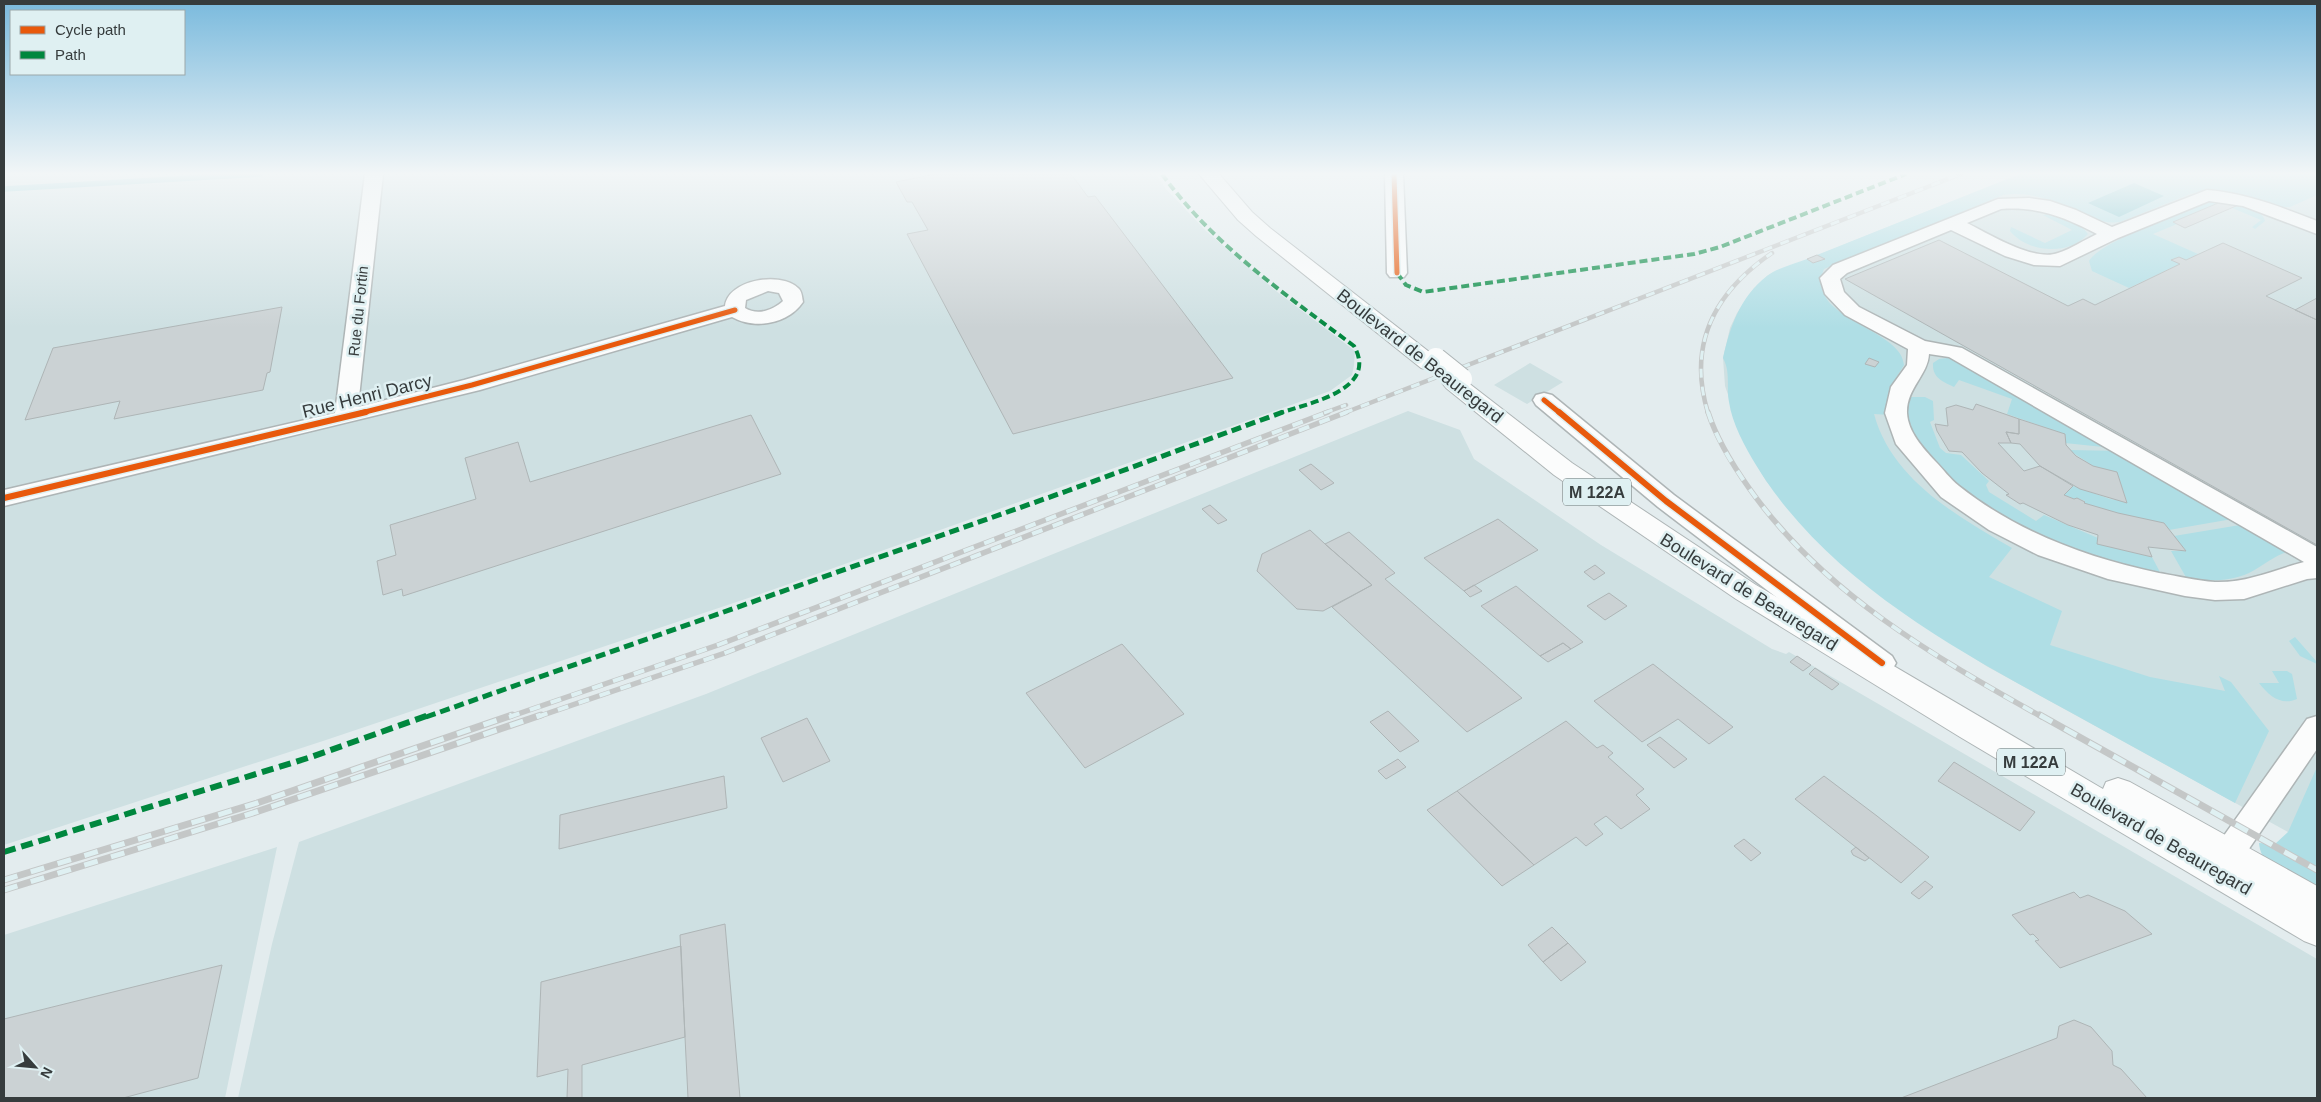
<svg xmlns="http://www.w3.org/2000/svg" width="2321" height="1102" viewBox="0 0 2321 1102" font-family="Helvetica,sans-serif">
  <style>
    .built { fill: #cee0e2 }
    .green { fill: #afdee5 }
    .water { fill: #76c3cd }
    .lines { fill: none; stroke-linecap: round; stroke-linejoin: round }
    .stream { stroke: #76c3cd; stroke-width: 5.5 }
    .building { fill: #cbd2d4; stroke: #aeb5b6 }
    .minor-casing { stroke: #aeb5b6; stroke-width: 3 }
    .major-casing { stroke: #aeb5b6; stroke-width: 2 }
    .minor { fill: #fbfcfc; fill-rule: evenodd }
    .major { fill: #fbfcfc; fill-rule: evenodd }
    .rail-far2-casing { stroke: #c4c7c7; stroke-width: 4.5 }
    .rail-far1-casing { stroke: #c4c7c7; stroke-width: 5.5 }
    .rail-casing { stroke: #c4c7c7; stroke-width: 7 }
    .rail-far2 { stroke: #dff0f2; stroke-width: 3; stroke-dasharray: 9; stroke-linecap: butt }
    .rail-far1 { stroke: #dff0f2; stroke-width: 4; stroke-dasharray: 11; stroke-linecap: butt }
    .rail { stroke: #dff0f2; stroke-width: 5; stroke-dasharray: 14; stroke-linecap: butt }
    .major-bridge-casing { stroke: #aeb5b6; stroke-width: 24; stroke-linecap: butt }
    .major-bridge { stroke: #fbfcfc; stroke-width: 22 }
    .quiet-far2 { stroke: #00873e; stroke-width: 4; stroke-dasharray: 8 4; stroke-linecap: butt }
    .quiet-far1 { stroke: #00873e; stroke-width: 5; stroke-dasharray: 10 5; stroke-linecap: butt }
    .quiet { stroke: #00873e; stroke-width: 6; stroke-dasharray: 12 6; stroke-linecap: butt }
    .cycleway-far1-casing { stroke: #dff0f2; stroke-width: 8 }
    .cycleway-casing { stroke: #dff0f2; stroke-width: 9 }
    .cycleway-far1 { stroke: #e8590c; stroke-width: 5 }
    .cycleway { stroke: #e8590c; stroke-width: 6 }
    .labels { text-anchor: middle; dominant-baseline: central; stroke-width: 5; stroke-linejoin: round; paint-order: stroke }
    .far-street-label { font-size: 15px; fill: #363c3d; stroke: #dff0f2 }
    .shield { fill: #dff0f2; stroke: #697273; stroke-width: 1 }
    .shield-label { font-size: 16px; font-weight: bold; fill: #363c3d }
    .street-label { font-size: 18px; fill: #363c3d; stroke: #dff0f2 }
  </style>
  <rect width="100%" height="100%" fill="#e3ecee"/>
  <path class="built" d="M 4,174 L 1156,174 L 1166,189 L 1206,231 L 1276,291 L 1355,351 L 1354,365 L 1352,375 L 1330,391 L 769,591 L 326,740 L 4,845 Z
    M 2020,174 L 2317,174 L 2317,848 L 1988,667 L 1911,618 L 1868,586 L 1811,534 L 1766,481 L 1744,442 L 1725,386 L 1723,358 L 1730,328 L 1737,313 L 1754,288 L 1768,275 Z
    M 1530,363 L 1563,382 L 1527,404 L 1494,385 Z
    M 1408,411 L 1460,430 L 1474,459 L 1601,545 L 1772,649 L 1786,654 L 1789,652 L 2317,959 L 2317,1098 L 238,1098 L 272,944 L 299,842 L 706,694 Z
    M 277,847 L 225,1098 L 4,1098 L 4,935 Z"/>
  <path class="green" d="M 2020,174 L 2317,174 L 2317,195 L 2290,207 L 2280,207 L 2214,191 L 2193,193 L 2120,222 C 2082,227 2053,187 2003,195 L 1824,269 C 1803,319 1902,328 1904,365 C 1892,385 1885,391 1890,415 L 1874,414 C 1892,480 1957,516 2012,548 L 1989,577 L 2062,611 L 2050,645 L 2150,677 L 2225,691 L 2219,676 L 2231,682 L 2269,731 L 2235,803 C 2180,773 2125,742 2070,712 C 1956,650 1826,580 1756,465 C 1745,447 1732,423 1729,402 C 1726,387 1731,373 1723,358 C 1730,327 1740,297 1767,276 C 1777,268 1794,264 1807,259 L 1813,263 L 1824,259 L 1817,255 Z
    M 2213,200 C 2227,200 2262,206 2265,221 L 2255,229 L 2252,227 L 2261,220 L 2232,208 L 2235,206 L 2174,222 L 2177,224 L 2153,234 L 2198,254 L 2186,260 L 2179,257 L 2172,260 L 2180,264 L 2129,288 L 2092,271 L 2089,261 C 2101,241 2188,210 2213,200 Z
    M 2049,214 C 2065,217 2079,221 2088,234 C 2069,256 2028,253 2010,231 L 2011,227 L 2045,243 L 2072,230 L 2043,215 Z
    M 1947,358 L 1958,360 L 2103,441 L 2103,447 L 2065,443 L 2064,434 L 2007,414 L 2012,399 L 1959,380 L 1954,387 C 1943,382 1932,378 1933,363 L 1939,359 Z
    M 1910,397 L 1925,397 L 1933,401 L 1934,420 L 1930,422 L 1940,448 L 1946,453 L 1961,455 L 1989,481 L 1986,485 L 1989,492 L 2036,521 L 2044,515 L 2098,538 L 2098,544 L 2152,557 L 2162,576 C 2129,569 2098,558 2067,547 C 2054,542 2040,538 2027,532 C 1989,513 1890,449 1910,397 Z
    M 2069,450 L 2121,451 L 2238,518 L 2169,530 L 2164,523 L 2118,514 L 2084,503 L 2085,501 L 2077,498 L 2074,499 L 2064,495 L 2073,486 L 2110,499 L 2127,502 L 2117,472 L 2093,466 Z
    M 2246,524 L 2294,550 C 2276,553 2265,565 2249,573 C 2229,582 2209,581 2187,579 L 2171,551 L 2186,551 L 2174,536 Z
    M 2295,637 L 2317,662 L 2317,664 L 2300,656 L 2289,641 Z
    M 2272,671 L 2287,671 L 2292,674 L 2297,699 C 2281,706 2269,696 2259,683 L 2279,683 Z
    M 2317,767 L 2317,894 C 2296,882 2261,871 2259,843 L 2275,844 L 2288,832 Z"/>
  <path class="water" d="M 2134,183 L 2164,196 L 2119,217 L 2088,203 Z"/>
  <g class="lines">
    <path class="stream" d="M 4,189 L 260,174"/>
  </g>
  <path class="building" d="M 936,174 L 1071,174 L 1088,197 L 1095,196 L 1233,378 L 1013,434 L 907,234 L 928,230 L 912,202 L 907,202 L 896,182 Z
    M 2223,201 L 2236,206 L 2185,228 L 2173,222 Z
    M 1939,240 L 2068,306 L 2083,299 L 2095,305 L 2180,264 L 2171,260 L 2179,257 L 2186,260 L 2223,243 L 2302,278 L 2266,296 L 2317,320 L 2317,545 L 1845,279 Z
    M 1817,255 L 1825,259 L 1813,263 L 1807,259 Z
    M 2317,298 L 2317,320 L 2295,310 Z
    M 282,307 L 270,372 L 267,373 L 263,390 L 114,419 L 120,401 L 25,420 L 53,348 Z
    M 1869,358 L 1879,362 L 1875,367 L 1865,364 Z
    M 1976,404 L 2019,419 L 2019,434 L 2006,432 L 2011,443 L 1998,443 L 2024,471 L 2040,466 L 2073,486 L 2064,495 L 2074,499 L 2077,498 L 2085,502 L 2084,503 L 2118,513 L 2164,523 L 2186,551 L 2148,547 L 2152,557 L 2097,544 L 2098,535 L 2068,525 L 2023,503 L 2020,504 L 2006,495 L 2009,494 L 1982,473 L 1962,452 L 1949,451 L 1937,431 L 1935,424 L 1948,426 L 1946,408 L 1956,405 L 1973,410 Z
    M 751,415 L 781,474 L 403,596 L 402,589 L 383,595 L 377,561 L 396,555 L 390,525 L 476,499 L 465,458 L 518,442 L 530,482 Z
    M 2019,419 L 2065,434 L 2066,445 L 2076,456 L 2093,466 L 2117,472 L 2127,503 L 2080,489 L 2040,466 L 2020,444 L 2011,443 L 2006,432 L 2019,434 Z
    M 1311,464 L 1334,483 L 1321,490 L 1299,470 Z
    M 1210,505 L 1227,520 L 1218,524 L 1202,509 Z
    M 1498,519 L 1538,550 L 1464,591 L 1424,558 Z
    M 1310,530 L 1325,544 L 1372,585 L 1323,611 L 1297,609 L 1257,571 L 1262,554 Z
    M 1349,532 L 1395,573 L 1385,579 L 1522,698 L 1467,732 L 1332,607 L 1372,585 L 1325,544 Z
    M 1595,565 L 1605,573 L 1594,580 L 1584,572 Z
    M 1474,585 L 1482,591 L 1470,597 L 1464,591 Z
    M 1516,586 L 1583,642 L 1571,649 L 1563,643 L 1540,656 L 1481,606 Z
    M 1609,593 L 1627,606 L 1605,620 L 1587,606 Z
    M 1563,643 L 1571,649 L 1548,662 L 1540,656 Z
    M 1122,644 L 1184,714 L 1085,768 L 1026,693 Z
    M 1797,656 L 1811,665 L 1803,671 L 1790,662 Z
    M 1653,664 L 1733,727 L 1709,744 L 1678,719 L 1642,742 L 1594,701 Z
    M 1815,668 L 1839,684 L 1832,690 L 1809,674 Z
    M 1388,711 L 1419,741 L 1400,752 L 1370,722 Z
    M 807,718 L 830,761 L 783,782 L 761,738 Z
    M 1566,721 L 1597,748 L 1603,745 L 1613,753 L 1608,757 L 1644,789 L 1636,795 L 1650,809 L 1621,829 L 1606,816 L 1594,824 L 1603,834 L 1586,846 L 1576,837 L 1534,865 L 1457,791 Z
    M 1660,737 L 1687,759 L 1674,768 L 1647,745 Z
    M 1398,759 L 1406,767 L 1386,779 L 1378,771 Z
    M 1954,762 L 2035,812 L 2020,831 L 1938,781 Z
    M 724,776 L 727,808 L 559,849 L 560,815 Z
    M 1824,776 L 1877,816 L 1929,857 L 1901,883 L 1795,799 Z
    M 1457,791 L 1534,865 L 1502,886 L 1427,810 Z
    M 1744,839 L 1761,853 L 1751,861 L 1734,846 Z
    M 1856,847 L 1869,858 L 1865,861 L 1853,855 L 1851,851 Z
    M 1925,881 L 1933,887 L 1919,899 L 1911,893 Z
    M 2074,892 L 2080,898 L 2088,895 L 2125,911 L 2152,934 L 2060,968 L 2035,941 L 2039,940 L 2033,934 L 2030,935 L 2012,915 Z
    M 725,924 L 740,1098 L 688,1098 L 680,935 Z
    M 1552,927 L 1568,943 L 1543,962 L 1528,945 Z
    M 1568,943 L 1586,962 L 1561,981 L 1543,962 Z
    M 681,946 L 685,1037 L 582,1065 L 582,1098 L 567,1098 L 568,1069 L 537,1077 L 541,982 Z
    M 222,965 L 198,1078 L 123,1098 L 4,1098 L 4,1019 Z
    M 2074,1020 L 2091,1027 L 2112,1051 L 2113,1065 L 2121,1069 L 2147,1098 L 1901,1098 L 2057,1038 L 2059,1026 Z"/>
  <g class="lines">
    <defs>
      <path id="minor" d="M 365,174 L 383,174 L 358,407 L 464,380 L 725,306 C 728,280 780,271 798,288 C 802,291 802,297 803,302 C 788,324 755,330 732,317 L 480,390 L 4,506 L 4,490 L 335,413 ZM 768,291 L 779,293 L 783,301 C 773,310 758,316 745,308 L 746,300 Z
        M 1385,174 L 1403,174 L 1407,273 L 1404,277 L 1390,277 L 1387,273 Z
        M 2207,190 C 2246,193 2281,207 2317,221 L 2317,234 L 2243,206 L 2209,201 L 2118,238 L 2060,266 L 2034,265 L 2005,256 L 1951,230 L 1847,273 L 1840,279 L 1844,292 L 1859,307 L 1925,341 L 1962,348 L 2317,547 L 2317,578 L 2307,579 L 2244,599 L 2215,600 L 2185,596 L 2108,579 L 2038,555 L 1989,530 L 1941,497 L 1896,444 L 1885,413 L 1891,387 L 1907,365 L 1908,349 L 1845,315 L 1825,294 L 1820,278 L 1833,265 L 1998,199 L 2029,198 L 2050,201 L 2076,210 L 2112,227 ZM 2001,209 C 2037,206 2065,217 2097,234 C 2084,240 2071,249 2058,253 C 2034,262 1989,234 1967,223 ZM 1929,354 L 1949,357 L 2304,562 C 2274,570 2247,583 2215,582 C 2197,581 2178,576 2159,573 C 2087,558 2017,532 1959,486 C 1950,479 1943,469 1935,461 C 1923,448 1908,432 1907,413 C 1906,389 1928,375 1929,354 Z
        M 1544,393 L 1552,395 L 1674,495 L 1892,656 L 1896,663 L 1892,670 L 1882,673 L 1872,670 L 1658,507 L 1536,405 L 1533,400 L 1536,395 Z
        M 2317,716 L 2317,749 L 2240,862 L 2229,866 L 2218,862 L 2213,853 L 2218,844 L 2307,719 Z"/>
      <path id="major" d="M 1199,174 L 1219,174 L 1252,212 L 1270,228 L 1437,358 L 1441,363 L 1437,368 L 1429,370 L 1421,368 L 1256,236 L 1238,220 Z
        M 1454,376 L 1462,378 L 1572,463 L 1756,585 L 2103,789 L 2106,782 L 2118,778 L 2130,782 L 2317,886 L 2317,946 L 2304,941 L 1960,737 L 1736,599 L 1554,475 L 1446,388 L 1442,383 L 1446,378 Z"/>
    </defs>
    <use href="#minor" class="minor-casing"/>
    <use href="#major" class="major-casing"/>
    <use href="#minor" class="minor"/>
    <use href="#major" class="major"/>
    <defs>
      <path id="rail-far2" d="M 1324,413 L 1346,405
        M 1344,413 L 1961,174
        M 1708,413 C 1687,344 1715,292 1772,253"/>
      <path id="rail-far1" d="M 1708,412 C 1717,440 1732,464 1749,488 C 1822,592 1933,656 2042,717
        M 509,717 L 718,645 L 1328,412
        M 537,717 L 725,653 L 1347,412"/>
      <path id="rail" d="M 2040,715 L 2317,870
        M 4,880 L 257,803 L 512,715
        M 4,890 L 253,813 L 541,715"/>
    </defs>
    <use href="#rail-far2" class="rail-far2-casing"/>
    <use href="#rail-far1" class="rail-far1-casing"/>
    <use href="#rail" class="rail-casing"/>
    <use href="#rail-far2" class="rail-far2"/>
    <use href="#rail-far1" class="rail-far1"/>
    <use href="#rail" class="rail"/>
    <defs>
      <path id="major-bridge" d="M 1436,359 L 1461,379"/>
    </defs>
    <use href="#major-bridge" class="major-bridge-casing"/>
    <use href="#major-bridge" class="major-bridge"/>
    <path class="quiet-far2" d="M 1162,174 C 1213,245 1285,294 1354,346 C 1379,390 1309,403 1280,413
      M 1397,273 L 1406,285 L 1423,292 L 1694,254 L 1720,247 L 1906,174"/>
    <path class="quiet-far1" d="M 426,717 L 1067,491 L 1283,412"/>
    <path class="quiet" d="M 4,852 L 311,757 L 429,715"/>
    <defs>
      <path id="cycleway-far1" d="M 1394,174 L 1397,273
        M 1544,400 L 1560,413
        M 361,413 L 472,385 L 735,310"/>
      <path id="cycleway" d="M 1559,412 L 1666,501 L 1882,663
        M 4,498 L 366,412"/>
    </defs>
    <use href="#cycleway-far1" class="cycleway-far1-casing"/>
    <use href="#cycleway" class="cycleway-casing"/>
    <use href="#cycleway-far1" class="cycleway-far1"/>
    <use href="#cycleway" class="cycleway"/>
  </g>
  <linearGradient id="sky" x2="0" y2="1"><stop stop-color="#7abadd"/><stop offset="0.53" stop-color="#f2f6f7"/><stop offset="1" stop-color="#f2f6f7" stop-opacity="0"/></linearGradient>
  <rect width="2321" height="328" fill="url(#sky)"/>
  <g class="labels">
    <g class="far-street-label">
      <text transform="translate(358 311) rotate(-84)">Rue du Fortin</text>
    </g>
    <g class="shield">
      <rect x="1563" y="478.5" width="68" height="27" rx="4"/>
      <rect x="1997" y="748.5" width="68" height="27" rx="4"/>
    </g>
    <g class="shield-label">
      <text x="1597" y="492">M 122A</text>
      <text x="2031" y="762">M 122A</text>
    </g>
    <g class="street-label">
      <text transform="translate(1420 356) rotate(38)">Boulevard de Beauregard</text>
      <text transform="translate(367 396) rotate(-14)">Rue Henri Darcy</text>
      <text transform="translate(1749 592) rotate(32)">Boulevard de Beauregard</text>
      <text transform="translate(2161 839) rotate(30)">Boulevard de Beauregard</text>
    </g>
  </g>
  <rect width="2321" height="1102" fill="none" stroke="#363c3d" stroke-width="10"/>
  <rect x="10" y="10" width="175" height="65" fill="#dff0f2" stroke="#9ba8aa"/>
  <rect x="20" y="26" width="25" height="8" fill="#e8590c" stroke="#9ba8aa"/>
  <text x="55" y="35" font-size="15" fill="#363c3d">Cycle path</text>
  <rect x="20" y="51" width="25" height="8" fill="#00873e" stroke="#9ba8aa"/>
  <text x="55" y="60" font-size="15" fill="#363c3d">Path</text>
  <g transform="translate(35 1067) rotate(117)" stroke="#dff0f2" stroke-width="4" paint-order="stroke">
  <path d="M0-4L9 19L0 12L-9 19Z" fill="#363c3d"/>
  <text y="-8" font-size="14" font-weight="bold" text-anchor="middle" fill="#363c3d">N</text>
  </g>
</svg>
